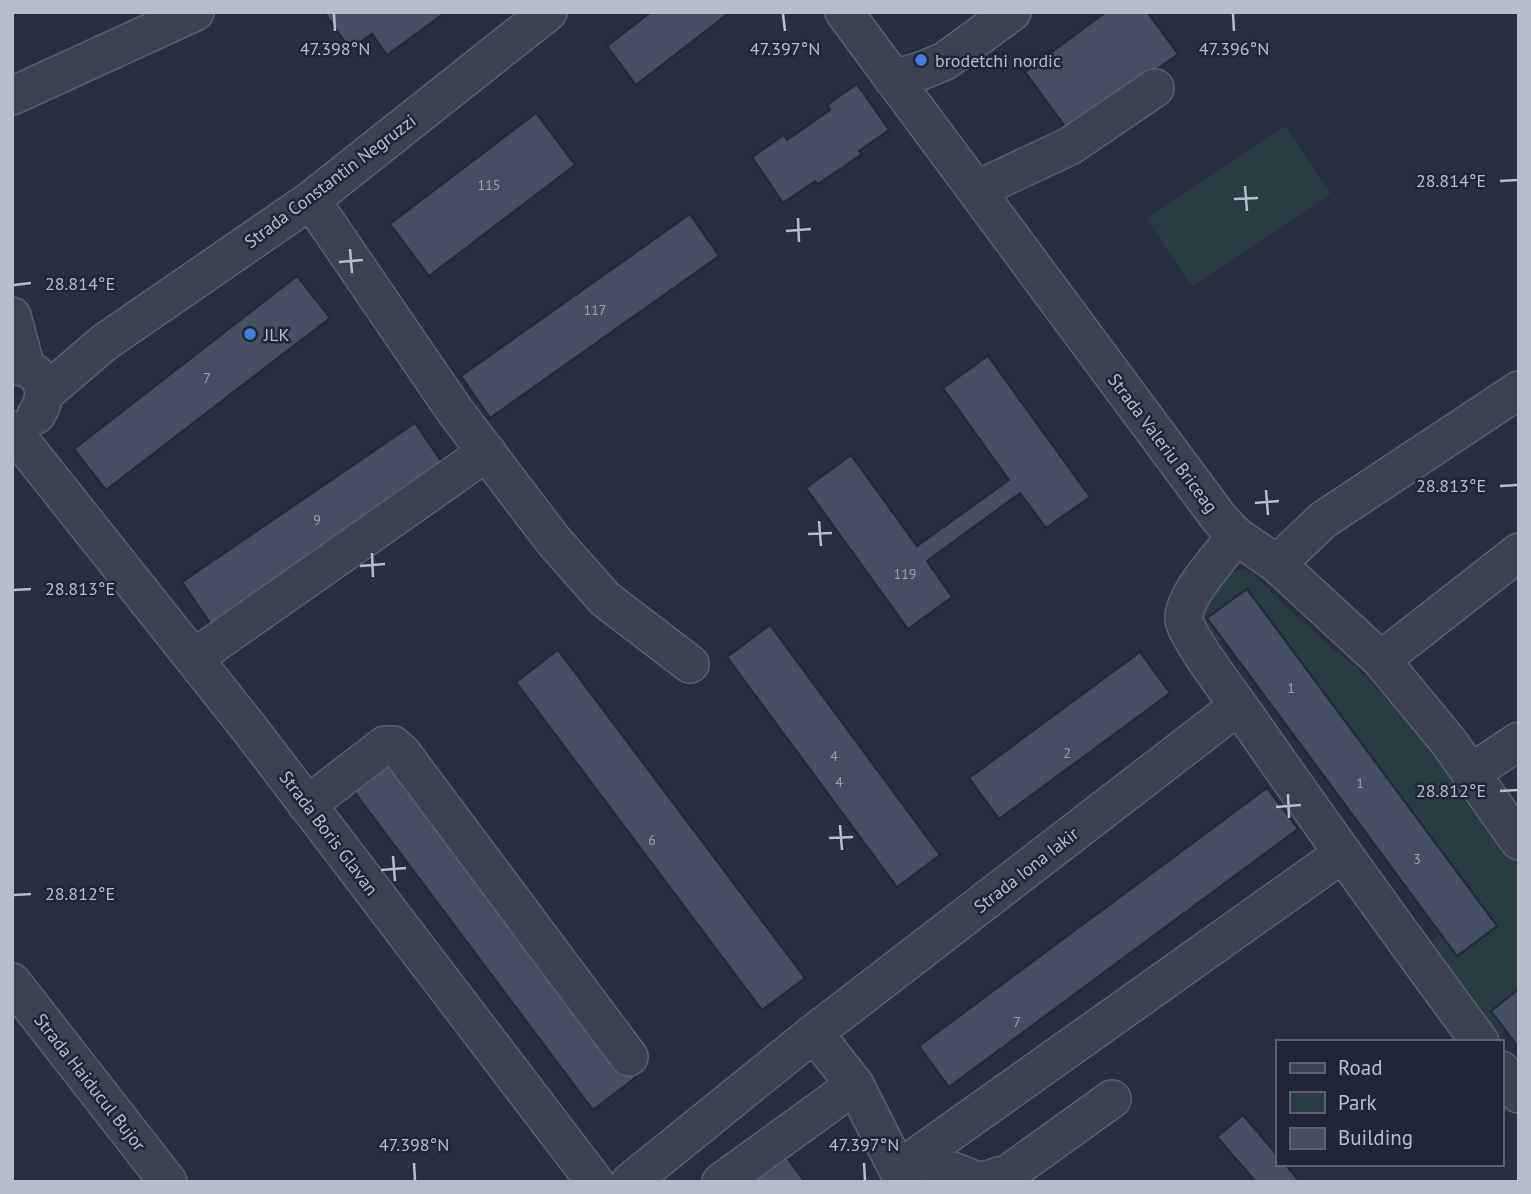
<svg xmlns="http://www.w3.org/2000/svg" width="1531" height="1194" viewBox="0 0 1531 1194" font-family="'PT Sans',sans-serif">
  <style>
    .green { fill: #293c42 }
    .building { fill: #464e63; stroke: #222839; stroke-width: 2 }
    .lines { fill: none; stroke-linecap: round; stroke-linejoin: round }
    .minor-casing { stroke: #595f6f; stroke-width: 40 }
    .minor { stroke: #3b4151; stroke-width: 37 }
    .ticks { fill: none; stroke: #b8bdcb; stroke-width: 2.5 }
    .shop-dot { fill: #3f7fe0; stroke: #202637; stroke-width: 2.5 }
    .labels { text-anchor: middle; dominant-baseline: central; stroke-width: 5; stroke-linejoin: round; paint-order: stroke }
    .number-label { font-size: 14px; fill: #9ca1b1 }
    .poi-label { font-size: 18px; fill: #b8bdcb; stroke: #202637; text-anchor: start }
    .street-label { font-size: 18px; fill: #b8bdcb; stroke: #202637 }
    .ticks-label { font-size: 18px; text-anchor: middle; fill: #b8bdcb; stroke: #202637; stroke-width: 5; stroke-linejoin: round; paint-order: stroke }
  </style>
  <rect width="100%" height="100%" fill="#272f41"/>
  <path class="green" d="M 1285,126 L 1331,193 L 1192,287 L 1146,219 Z
    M 1242,569 L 1251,573 L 1326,643 L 1356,667 L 1424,738 L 1519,866 L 1519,989 L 1491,1011 L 1506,1030 L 1494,1039 L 1425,946 L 1441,934 L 1457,956 L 1497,926 L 1247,589 L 1208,618 L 1223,640 L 1211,650 L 1193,606 L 1231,573 Z"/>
  <path class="building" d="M 324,12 L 446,12 L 387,55 L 372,34 L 350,49 Z
    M 651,12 L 730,12 L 636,85 L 607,46 Z
    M 1106,12 L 1147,12 L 1178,54 L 1070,133 L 1025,72 Z
    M 857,84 L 889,130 L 859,151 L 862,154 L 818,184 L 815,181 L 783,203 L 752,157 L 784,135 L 787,140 L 830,110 L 827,105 Z
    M 536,113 L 575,165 L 429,276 L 390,224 Z
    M 690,214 L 719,256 L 490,418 L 461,376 Z
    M 297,276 L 330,318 L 106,490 L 74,449 Z
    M 988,356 L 1090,497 L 1046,528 L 1020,493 L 927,561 L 952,597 L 908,629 L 806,488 L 851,455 L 917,546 L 1009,480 L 943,388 Z
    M 415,423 L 445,467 L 212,626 L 182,582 Z
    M 1247,589 L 1497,926 L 1457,956 L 1207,618 Z
    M 770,625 L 940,855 L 897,887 L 727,657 Z
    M 558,650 L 805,978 L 762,1010 L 516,682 Z
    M 1140,652 L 1170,693 L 999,819 L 969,778 Z
    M 389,750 L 635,1078 L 593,1110 L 347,782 Z
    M 1267,788 L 1298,829 L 949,1087 L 919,1046 Z
    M 1519,989 L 1519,1048 L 1491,1011 Z
    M 1243,1115 L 1277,1155 L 1277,1164 L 1285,1164 L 1300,1182 L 1256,1182 L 1217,1137 Z
    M 779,1147 L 805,1182 L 733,1182 Z"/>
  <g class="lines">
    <defs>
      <path id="minor" d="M 844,12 L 1219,518 L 1236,536 L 1277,564 L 1381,660 L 1448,741 L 1519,841
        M 893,79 L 921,71 L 945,61 L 1012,12
        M 12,96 L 195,12
        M 976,190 L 1070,146 L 1155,88
        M 311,200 L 455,411 L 553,540 L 605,599 L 690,664
        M 12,316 L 26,368
        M 12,366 C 42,366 52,392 36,415
        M 44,394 L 105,342 L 311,200 L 548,12
        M 12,430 L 249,728 L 595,1182
        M 1236,536 C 1221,556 1182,596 1184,620 C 1185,634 1230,694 1241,709 C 1319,821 1399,932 1480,1042
        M 1277,564 L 1323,520 L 1519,390
        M 194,658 L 487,452
        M 1381,660 L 1519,552
        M 1471,773 L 1519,741
        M 307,805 L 385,745 L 393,745 L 402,753 L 629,1057
        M 12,982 L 168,1182
        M 814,1033 L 855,1085 L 904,1182
        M 1501,1070 L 1519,1094
        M 916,1157 L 980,1182
        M 899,1169 L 1342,854
        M 630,1182 L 814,1033 L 1238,706
        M 721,1182 L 855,1085
        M 980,1182 L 1009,1173 L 1112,1099"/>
    </defs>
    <use href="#minor" class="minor-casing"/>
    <use href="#minor" class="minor"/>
  </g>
  <path class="ticks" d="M 334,14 L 335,31M 783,14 L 785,31M 1233,14 L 1234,31M 1500,181 L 1517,180M 1245,186 L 1247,211M 1234,199 L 1258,198M 798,218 L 799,242M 786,231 L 811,229M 350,249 L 352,273M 339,262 L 363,260M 14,285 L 31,283M 1500,486 L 1517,485M 1266,490 L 1268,515M 1255,503 L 1279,501M 819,521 L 821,546M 808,534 L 832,533M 372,553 L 373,577M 360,566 L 385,564M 14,590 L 31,589M 1500,791 L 1517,790M 1288,794 L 1289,818M 1276,807 L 1301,805M 840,825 L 842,850M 829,838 L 853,837M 393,856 L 395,881M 381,870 L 406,868M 14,895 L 31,894M 414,1163 L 415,1180M 864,1163 L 865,1180"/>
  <g class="shop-dot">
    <circle cx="921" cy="60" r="7"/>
    <circle cx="250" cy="334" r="7"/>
  </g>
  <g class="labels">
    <g class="number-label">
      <text x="489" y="185">115</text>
      <text x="595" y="310">117</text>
      <text x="207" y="378">7</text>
      <text x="317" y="520">9</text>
      <text x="905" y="574">119</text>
      <text x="1291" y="688">1</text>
      <text x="1067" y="753">2</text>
      <text x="834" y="756">4</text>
      <text x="839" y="782">4</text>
      <text x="1360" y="783">1</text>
      <text x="652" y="840">6</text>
      <text x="1417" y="859">3</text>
      <text x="1017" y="1022">7</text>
    </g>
    <g class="poi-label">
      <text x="935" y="60">brodetchi nordic</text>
      <text x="264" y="334">JLK</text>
    </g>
    <g class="street-label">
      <text transform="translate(330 181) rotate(-37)">Strada Constantin Negruzzi</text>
      <text transform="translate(1163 443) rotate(53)">Strada Valeriu Briceag</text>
      <text transform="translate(329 833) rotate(53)">Strada Boris Glavan</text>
      <text transform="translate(1026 870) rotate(-38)">Strada Iona Iakir</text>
      <text transform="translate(90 1082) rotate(52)">Strada Haiducul Bujor</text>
    </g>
  </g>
  <g class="ticks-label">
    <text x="335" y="55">47.398°N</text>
    <text x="785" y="55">47.397°N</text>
    <text x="1234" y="55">47.396°N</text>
    <text x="1451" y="187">28.814°E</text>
    <text x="80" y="290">28.814°E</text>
    <text x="1451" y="492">28.813°E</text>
    <text x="80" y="595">28.813°E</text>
    <text x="1451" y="797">28.812°E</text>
    <text x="80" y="900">28.812°E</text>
    <text x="414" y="1151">47.398°N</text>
    <text x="864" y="1151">47.397°N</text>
  </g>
  <rect width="1531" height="1194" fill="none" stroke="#b8bdcb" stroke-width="28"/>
  <rect x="1276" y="1040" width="228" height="126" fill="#202637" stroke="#5d6272" stroke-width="2"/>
  <rect x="1290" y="1063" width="35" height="10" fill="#3b4151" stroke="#5d6272" stroke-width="2"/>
  <text x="1338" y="1075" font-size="21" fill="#b8bdcb">Road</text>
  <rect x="1290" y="1092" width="35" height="21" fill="#293c42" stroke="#5d6272" stroke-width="2"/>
  <text x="1338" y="1110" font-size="21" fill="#b8bdcb">Park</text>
  <rect x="1290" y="1128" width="35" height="21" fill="#464e63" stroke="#5d6272" stroke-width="2"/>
  <text x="1338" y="1145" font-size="21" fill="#b8bdcb">Building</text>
</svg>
